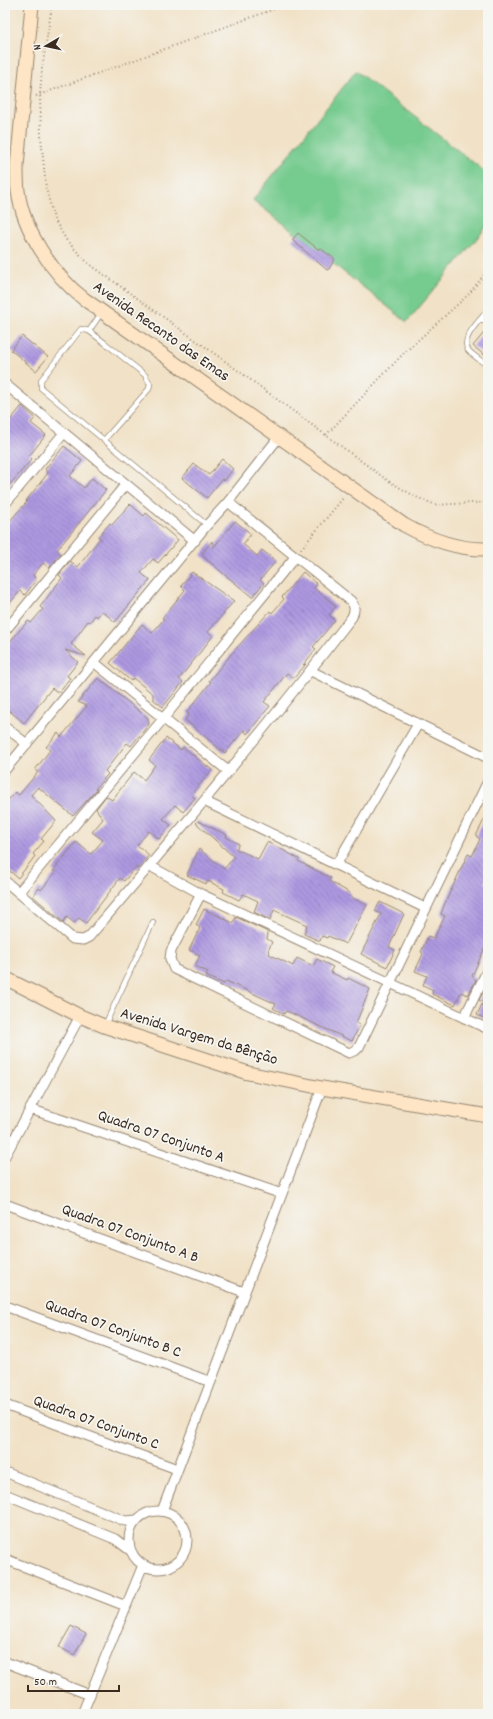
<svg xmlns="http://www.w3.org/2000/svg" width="493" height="1719" viewBox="0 0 493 1719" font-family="Dekko,sans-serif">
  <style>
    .built { fill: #e9d2ed }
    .grass { fill: #76cb8f; stroke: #587a56 }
    .building { fill: url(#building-back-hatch) }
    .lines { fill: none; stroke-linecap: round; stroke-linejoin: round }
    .lane-casing { stroke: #968672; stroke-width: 6 }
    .street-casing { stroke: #968672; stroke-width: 11 }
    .secondary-casing { stroke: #968672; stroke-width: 15 }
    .path { stroke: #968672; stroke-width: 2; stroke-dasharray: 1 3; stroke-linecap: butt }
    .lane { stroke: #fff; stroke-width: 4.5 }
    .street { stroke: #fff; stroke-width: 9 }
    .secondary { stroke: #fde5c5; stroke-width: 13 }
    .labels { text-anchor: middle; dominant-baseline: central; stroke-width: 3.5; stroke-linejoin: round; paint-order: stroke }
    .street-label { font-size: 16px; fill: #3b2a1e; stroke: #f6f6f2 }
  </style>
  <defs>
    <pattern id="building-back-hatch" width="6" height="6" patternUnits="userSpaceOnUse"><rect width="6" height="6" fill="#ad98e1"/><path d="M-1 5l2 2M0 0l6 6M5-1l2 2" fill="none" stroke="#8e7cb6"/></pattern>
  </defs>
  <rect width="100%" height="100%" fill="#f6f6f2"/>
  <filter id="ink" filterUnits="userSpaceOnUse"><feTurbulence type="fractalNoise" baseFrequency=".025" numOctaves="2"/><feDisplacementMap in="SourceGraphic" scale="8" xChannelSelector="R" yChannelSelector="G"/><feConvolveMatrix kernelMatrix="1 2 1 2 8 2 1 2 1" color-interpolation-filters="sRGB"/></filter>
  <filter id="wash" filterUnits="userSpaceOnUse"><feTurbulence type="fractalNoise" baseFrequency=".012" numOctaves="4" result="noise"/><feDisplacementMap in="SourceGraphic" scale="16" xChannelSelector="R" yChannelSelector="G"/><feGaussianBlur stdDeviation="0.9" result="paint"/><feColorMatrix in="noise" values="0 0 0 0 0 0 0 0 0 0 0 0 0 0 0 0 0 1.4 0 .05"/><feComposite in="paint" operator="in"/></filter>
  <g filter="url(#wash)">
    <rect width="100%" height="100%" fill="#f1e2c7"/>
    <path class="built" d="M 5,5 L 12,5 L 5,80 Z"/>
    <path class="grass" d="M 356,71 L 488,174 L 488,225 L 407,322 L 253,200 Z"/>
    <g id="blocks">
      <path class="building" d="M 298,233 L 319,250 L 320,248 L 335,259 L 329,269 L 327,270 L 292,240 Z
        M 488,328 L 488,358 L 473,346 Z
        M 22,336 L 48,357 L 36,371 L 11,350 Z
        M 22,406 L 35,418 L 31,423 L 46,435 L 29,456 L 32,459 L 5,490 L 5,426 Z
        M 64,446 L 82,461 L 70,476 L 84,488 L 92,478 L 106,490 L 57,550 L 61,554 L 49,568 L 43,563 L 33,575 L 36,580 L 25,595 L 20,591 L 5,609 L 5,526 L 27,502 L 26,501 L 48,473 L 45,469 Z
        M 222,459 L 233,469 L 224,481 L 222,479 L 207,498 L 182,478 L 194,464 L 209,475 Z
        M 130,504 L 144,516 L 146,513 L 178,540 L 158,563 L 153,559 L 141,573 L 150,580 L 115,622 L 102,611 L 97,617 L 95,615 L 90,622 L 88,621 L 71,644 L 86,656 L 65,650 L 78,662 L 67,676 L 70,678 L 58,693 L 52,688 L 24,723 L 5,707 L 5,647 L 28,621 L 31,623 L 43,609 L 40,607 L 62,578 L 59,575 L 70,561 L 78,567 L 100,538 L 98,537 L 110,523 L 112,525 Z
        M 235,521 L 251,534 L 243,544 L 257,556 L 262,550 L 276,561 L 260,580 L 264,583 L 252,597 L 201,555 L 212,541 L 213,548 Z
        M 192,572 L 234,601 L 208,632 L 213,636 L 179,679 L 183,682 L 163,707 L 153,699 L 153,694 L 133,678 L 131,681 L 110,663 L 142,624 L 152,633 L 164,619 L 162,618 L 185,590 L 181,586 Z
        M 303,572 L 317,584 L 314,588 L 336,606 L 329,615 L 335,620 L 313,647 L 316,649 L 303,665 L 306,664 L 294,678 L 287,673 L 264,702 L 270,706 L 247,734 L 244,730 L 225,753 L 185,720 L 189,715 L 187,712 L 211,682 L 209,681 L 233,652 L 270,611 L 272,613 L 284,599 L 282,597 Z
        M 98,678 L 148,718 L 149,724 L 131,746 L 127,743 L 105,771 L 108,774 L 95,789 L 97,789 L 73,816 L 38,787 L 31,795 L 56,821 L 41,839 L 44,841 L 33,854 L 35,856 L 32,860 L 18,878 L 5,867 L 5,804 L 15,792 L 19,795 L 38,772 L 35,770 L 50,750 L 46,747 L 58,733 L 61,737 L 87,706 L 78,702 Z
        M 166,738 L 181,750 L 183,747 L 212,770 L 191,795 L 195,798 L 183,812 L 175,805 L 163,819 L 171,825 L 159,839 L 149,831 L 137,845 L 149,855 L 138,869 L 136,867 L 124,881 L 120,878 L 86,923 L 79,918 L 74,923 L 67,917 L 63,922 L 33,896 L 39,888 L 41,890 L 56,872 L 53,871 L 76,842 L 91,854 L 103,840 L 92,832 L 103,819 L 96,809 L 106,796 L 112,800 L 134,772 L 144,780 L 155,765 L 149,760 Z
        M 488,812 L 488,876 L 485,882 L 488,884 L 488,941 L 472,976 L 476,980 L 468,995 L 461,992 L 455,1005 L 432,994 L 433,990 L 423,985 L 427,976 L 415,971 L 423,954 L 421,952 L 428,936 L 434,938 L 445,916 L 441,914 L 445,903 L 468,854 L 472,856 L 480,839 L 476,836 Z
        M 198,821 L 227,835 L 226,837 L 239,844 L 236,849 L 258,859 L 267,842 L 283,850 L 299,859 L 298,861 L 331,878 L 329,881 L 350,893 L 349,896 L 367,905 L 346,944 L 328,936 L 327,938 L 322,936 L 320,941 L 304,934 L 307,925 L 274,910 L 270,920 L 254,912 L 258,901 L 243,894 L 239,900 L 223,892 L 224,889 L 208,881 L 206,884 L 187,875 L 199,849 L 224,869 L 234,857 L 196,823 Z
        M 380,902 L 404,914 L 389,947 L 395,950 L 387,967 L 361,954 L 381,914 L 375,911 Z
        M 204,909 L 233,923 L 236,917 L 266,931 L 268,934 L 267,939 L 272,942 L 268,951 L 270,952 L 269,954 L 293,966 L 297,958 L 313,966 L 317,959 L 333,967 L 330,972 L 347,980 L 348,978 L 370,989 L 356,1023 L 360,1025 L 352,1041 L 291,1013 L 286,1011 L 284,1014 L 273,1008 L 276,1004 L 226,981 L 224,984 L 206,976 L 208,972 L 195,966 L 200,955 L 189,950 L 200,928 L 196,925 Z
        M 486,987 L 488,988 L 488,1020 L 477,1015 L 483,1002 L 479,1000 Z
        M 71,1626 L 86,1634 L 74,1655 L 59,1647 Z"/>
    </g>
  </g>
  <g filter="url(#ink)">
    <use href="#blocks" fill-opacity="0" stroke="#968672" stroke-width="1"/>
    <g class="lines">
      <defs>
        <path id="lane" d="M 488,310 C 481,319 460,338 468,350 C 473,356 482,361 488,366
          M 481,319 L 488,324
          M 89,331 L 102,312
          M 105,439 L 149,389 L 150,384 L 145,375 L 105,343 L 89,331 L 81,329 L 41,380 L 41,388 L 207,525
          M 105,1025 L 153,922"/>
        <path id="street" d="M 5,384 L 195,541
          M 5,504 L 64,433
          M 5,631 L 126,484
          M 95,663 L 228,771
          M 311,671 L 488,758
          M 5,727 L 27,744
          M 5,770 L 207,525 L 228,502 L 279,437
          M 204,801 L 425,908
          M 336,865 L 418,724
          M 150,866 L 201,894 L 488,1029
          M 5,881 L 73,939 L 83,940 L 89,937 C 179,832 268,726 352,617 C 355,610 355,607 351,601 L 228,502
          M 19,892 L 163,719 L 295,557
          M 201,894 L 171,951 L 170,959 L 174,969 L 349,1053 L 356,1050 L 359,1047 L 488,781
          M 464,1018 L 488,969
          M 30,1109 L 282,1194
          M 5,1156 L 80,1016
          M 5,1204 L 244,1292
          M 5,1306 L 211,1382
          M 5,1405 L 177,1469
          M 5,1472 L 125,1521 L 137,1520
          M 5,1494 L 115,1539 L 131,1551
          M 162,1511 L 322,1088
          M129 1540a29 29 0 1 1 58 0a29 29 0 1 1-58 0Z
          M 5,1559 L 126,1606
          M 5,1662 L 90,1695
          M 82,1714 L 143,1565"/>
        <path id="secondary" d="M 32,5 L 17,166 C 17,174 17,183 18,191 C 23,230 53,275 84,299 L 404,525 C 429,539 458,550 488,549
          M 5,978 L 80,1016 L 104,1026 L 248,1073 L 322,1088 L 488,1116"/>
      </defs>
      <use href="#lane" class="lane-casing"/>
      <use href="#street" class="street-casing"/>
      <use href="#secondary" class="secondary-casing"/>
      <path class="path" d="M 52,5 L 42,69 L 40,95 L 41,137 L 46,188 L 54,219 L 67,241 L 88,263 L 229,364 L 387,480 L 416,497 L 436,505 L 488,502
        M 478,5 L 488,13
        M 36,96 L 285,5
        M 326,435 L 404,353 L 468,295 L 488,270
        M 301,549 L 344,497"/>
      <use href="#lane" class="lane"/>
      <use href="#street" class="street"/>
      <use href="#secondary" class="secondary"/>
    </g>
  </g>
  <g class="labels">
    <g class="street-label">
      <text transform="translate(161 332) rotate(35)">Avenida Recanto das Emas</text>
      <text transform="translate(199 1037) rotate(17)">Avenida Vargem da Bênção</text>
      <text transform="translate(161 1137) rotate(19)">Quadra 07 Conjunto A</text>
      <text transform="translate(130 1234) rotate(20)">Quadra 07 Conjunto A B</text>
      <text transform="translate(113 1329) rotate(20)">Quadra 07 Conjunto B C</text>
      <text transform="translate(96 1423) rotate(20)">Quadra 07 Conjunto C</text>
    </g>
  </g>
  <rect width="493" height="1719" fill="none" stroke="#f6f6f2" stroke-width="20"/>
  <g transform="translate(46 46) rotate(261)" stroke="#f6f6f2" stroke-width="3" paint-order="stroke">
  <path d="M0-3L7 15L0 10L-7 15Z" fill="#3b2a1e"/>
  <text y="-6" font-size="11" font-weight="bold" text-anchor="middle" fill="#3b2a1e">N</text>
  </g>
  <path d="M28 1685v6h91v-6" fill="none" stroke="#3b2a1e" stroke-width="2"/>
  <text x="34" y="1685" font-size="12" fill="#3b2a1e" stroke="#f6f6f2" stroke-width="3" paint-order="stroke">50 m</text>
</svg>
